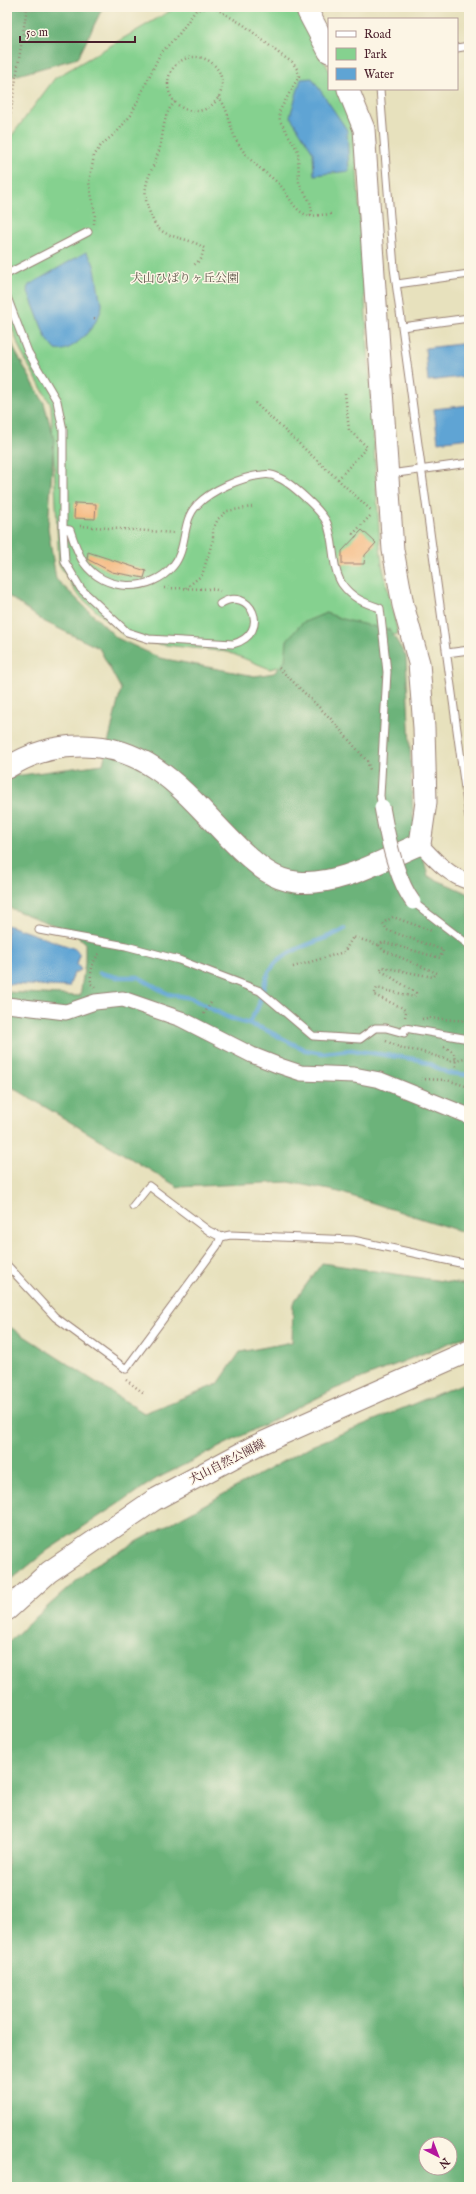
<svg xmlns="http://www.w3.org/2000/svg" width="476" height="2194" viewBox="0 0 476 2194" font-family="'IM FELL English','Noto Serif JP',serif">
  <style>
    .green { fill: #85d18f; stroke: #68785d }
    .forest { fill: #6cb37a; stroke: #5b6952; fill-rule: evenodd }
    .water { fill: #5fa4d4; stroke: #546280 }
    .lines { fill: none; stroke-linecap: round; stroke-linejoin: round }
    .stream { stroke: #5fa4d4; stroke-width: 4.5 }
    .building { fill: #f4b377 }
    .lane-casing { stroke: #988074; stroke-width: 9 }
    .street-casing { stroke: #988074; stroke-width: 17 }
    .secondary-casing { stroke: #988074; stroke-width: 23 }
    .path { stroke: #988074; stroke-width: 2.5; stroke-dasharray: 1 3; stroke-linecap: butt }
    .lane { stroke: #fff; stroke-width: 7 }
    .street { stroke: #fff; stroke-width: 15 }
    .secondary { stroke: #fff; stroke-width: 21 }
    .street-bridge-casing { stroke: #988074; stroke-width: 17; stroke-linecap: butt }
    .street-bridge { stroke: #fff; stroke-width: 15 }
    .labels { text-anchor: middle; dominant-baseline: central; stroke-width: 3; stroke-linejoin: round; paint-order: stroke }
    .park-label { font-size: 12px; fill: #5c5449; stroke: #fcf5e5 }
    .street-label { font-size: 12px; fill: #4a1f2b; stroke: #fcf5e5 }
  </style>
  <rect width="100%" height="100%" fill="#fcf5e5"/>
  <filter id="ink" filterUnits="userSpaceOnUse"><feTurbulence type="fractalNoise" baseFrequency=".025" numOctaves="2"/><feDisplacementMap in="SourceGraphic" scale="8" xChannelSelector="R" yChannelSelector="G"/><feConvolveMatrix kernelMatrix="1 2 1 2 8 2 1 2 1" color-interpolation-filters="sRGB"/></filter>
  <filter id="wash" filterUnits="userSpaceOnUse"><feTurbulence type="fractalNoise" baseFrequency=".012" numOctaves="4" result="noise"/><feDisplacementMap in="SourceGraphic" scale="16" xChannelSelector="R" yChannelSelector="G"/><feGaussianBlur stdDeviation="0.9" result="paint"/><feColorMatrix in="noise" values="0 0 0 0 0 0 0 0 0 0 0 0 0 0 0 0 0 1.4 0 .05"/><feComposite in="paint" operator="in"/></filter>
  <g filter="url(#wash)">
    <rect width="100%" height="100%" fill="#e7e1bd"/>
    <path class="green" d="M 177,7 L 294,7 L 301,17 L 329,70 L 329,89 L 339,89 L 355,136 L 380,545 L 382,564 L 398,634 L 270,669 L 228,652 L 147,643 L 125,636 L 77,594 L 59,564 L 51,405 L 21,352 L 7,314 L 7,142 L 55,78 Z"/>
    <path class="forest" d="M 7,7 L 103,7 L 78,58 L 7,78 Z
      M 7,329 L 15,351 L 44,403 L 54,439 L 48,528 L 56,579 L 117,638 L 160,658 L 255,676 L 274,673 L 285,661 L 287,640 L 302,623 L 326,613 L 349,621 L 390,630 L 406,656 L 413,816 L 428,876 L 469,894 L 469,1234 L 339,1192 L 289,1182 L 178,1187 L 12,1087 L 7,1093 L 7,992 L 80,996 L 85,963 L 85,942 L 71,932 L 7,907 L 7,782 L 14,776 L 103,764 L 121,689 L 99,648 L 43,621 L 7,595 Z
      M 322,1263 L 469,1285 L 469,1335 L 335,1389 L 156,1479 L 48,1550 L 7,1583 L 7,1325 L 144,1413 L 218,1384 L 240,1352 L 292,1342 L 293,1303 Z
      M 469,1381 L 469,2187 L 7,2187 L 7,1643 L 93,1566 L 309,1447 ZM 426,2144 L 450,2144 L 450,2168 L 426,2168 Z"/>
    <path class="water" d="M 312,78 L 347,130 L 349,171 L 314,175 L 313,152 L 290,116 L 301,79 Z
      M 86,252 C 97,262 96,280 99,293 C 99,296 101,299 102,302 C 104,319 73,355 56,350 L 46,338 L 27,289 L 29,285 Z
      M 469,343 L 469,376 L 428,381 L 425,348 Z
      M 469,405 L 469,438 L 438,442 L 434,409 Z
      M 7,925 L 76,949 L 80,955 L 77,964 L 81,970 L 74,973 L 69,987 L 7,984 Z"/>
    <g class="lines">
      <path class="stream" d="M 100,973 L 116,977 L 138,977 L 168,994 L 191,998 L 227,1017 L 264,1029 L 305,1050 L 323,1053 L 351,1050 L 421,1060 L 448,1073 L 469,1075
        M 249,1023 C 252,1017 257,1011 259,1004 C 263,992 264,977 273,966 C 288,947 323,942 344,929"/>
    </g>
    <g id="blocks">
      <path class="building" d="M 75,503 L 96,504 L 95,519 L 74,518 Z
        M 362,530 L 376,543 L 365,555 L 364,564 L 342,564 L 342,551 Z
        M 88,552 L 146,571 L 144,578 L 112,572 L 87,559 Z"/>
    </g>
  </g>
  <g filter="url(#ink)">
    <use href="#blocks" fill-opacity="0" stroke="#988074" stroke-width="1"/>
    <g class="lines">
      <defs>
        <path id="lane" d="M 457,48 L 469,46
          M 380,89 L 394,268 L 469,818
          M 7,274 L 88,232
          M 397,284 L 469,274
          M 7,297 L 28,352 L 57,401 L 63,430 L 63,529 L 65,562 L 81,589 L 127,632 L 149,639 L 233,644 C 273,633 250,584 220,604
          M 402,327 L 469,318
          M 390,474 L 469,463
          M 63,529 L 70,530 C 74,541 77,553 84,563 C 104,592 151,593 173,566 C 188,548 181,521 197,505 C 211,490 242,477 262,475 C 268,474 274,475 279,478 C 291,483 322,511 327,523 C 335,542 331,567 342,584 C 352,598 364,603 380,608 L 387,672 L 380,796 L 382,807
          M 447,653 L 469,650
          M 413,902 L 469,945
          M 39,930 L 126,946 L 179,960 L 260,991 L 313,1036 L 360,1039 L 375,1028 L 386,1028 L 404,1033 L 405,1028 L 469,1039
          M 133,1206 L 149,1186 L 209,1231 L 221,1237 L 230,1235 L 353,1240 L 469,1265
          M 7,1265 L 55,1317 L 126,1369 L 217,1246 L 221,1237"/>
        <path id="street" d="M 420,844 C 435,860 448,875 469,882
          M 7,1005 L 66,1012 L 95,1002 L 123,999 L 181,1019 L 252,1055 L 280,1066 L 301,1073 L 354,1075 L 380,1080 L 469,1116"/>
        <path id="secondary" d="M 308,12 L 329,52
          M 7,768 C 29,754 55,746 81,746 C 156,745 192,803 240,849 C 257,865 273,880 296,882 C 338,887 382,860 420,844 L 426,802 L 424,728 L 419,663 L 403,605 L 393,550 L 364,129 L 348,89
          M 7,1610 L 49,1572 L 154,1500 L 255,1446 L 469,1351"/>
      </defs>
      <use href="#lane" class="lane-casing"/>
      <use href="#street" class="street-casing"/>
      <use href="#secondary" class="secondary-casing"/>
      <path class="path" d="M 213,7 L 244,25 L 281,55 L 292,62 L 297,69 L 299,76 L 279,112 L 280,121 L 298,151 L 299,183 L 310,202 L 312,212 L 310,216 C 292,212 289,192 277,182 C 259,167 248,161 236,140 C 229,126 229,108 218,97
        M168 84a27 27 0 1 1 54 0a27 27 0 1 1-54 0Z
        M 175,102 C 163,113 164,131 160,147 C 153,173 138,185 150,213 C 152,218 155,226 159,229 C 171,239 191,238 204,248 L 201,259 L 194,265
        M 7,137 L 27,7
        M 310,216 L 331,214
        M 94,224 L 95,214 L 89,182 L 94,156 L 101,145 L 117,132 L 131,115 L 160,54 L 179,34 L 196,10 L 209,7
        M 94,318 L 97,319
        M 255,403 L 372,511
        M 338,479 L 367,447 L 349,430 L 345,393
        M 80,526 L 175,533
        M 356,537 L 353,534 L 372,514
        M 164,588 L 214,589 L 220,591
        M 186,588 L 202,575 L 213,540 L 213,529 L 218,519 L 227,511 L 252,507
        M 279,668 L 331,719 L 367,761 L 370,770
        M 293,967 L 344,952 L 353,937 L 379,945
        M 95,987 L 91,984 C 90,974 92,960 100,953
        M 204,1014 L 212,1001
        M 405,1017 L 406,1012 L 403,1008 L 374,995 L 377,988 L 414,997 L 416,993 L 380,970 L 382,967 L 433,977 L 437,973 L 383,950 L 379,945 L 383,942 L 440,958 L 443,950 L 387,930 L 383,923 L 393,917 L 432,931
        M 422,1019 L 428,1018 L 469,1021
        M 386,1041 L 404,1049 L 419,1051 L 452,1061 L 469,1057
        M 444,1047 C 456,1052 456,1057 456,1069
        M 421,1079 L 447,1080 L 469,1087
        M 126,1380 L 145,1394"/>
      <use href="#lane" class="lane"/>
      <use href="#street" class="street"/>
      <use href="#secondary" class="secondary"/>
      <defs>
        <path id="street-bridge" d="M 382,807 C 387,836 396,879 413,902"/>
      </defs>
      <use href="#street-bridge" class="street-bridge-casing"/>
      <use href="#street-bridge" class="street-bridge"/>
    </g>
  </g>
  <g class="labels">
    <g class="park-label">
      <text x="185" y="278">犬山ひばりヶ丘公園</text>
    </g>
    <g class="street-label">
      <text transform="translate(227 1462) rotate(-27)">犬山自然公園線</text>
    </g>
  </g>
  <rect width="476" height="2194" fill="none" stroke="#fcf5e5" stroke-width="24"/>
  <rect x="328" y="18" width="130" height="72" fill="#fcf5e5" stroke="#b59f9b"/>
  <rect x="336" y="31" width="20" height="6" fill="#ffffff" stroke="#b59f9b"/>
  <text x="364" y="38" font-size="12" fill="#4a1f2b">Road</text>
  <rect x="336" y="48" width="20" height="12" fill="#85d18f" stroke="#b59f9b"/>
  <text x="364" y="58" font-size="12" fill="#4a1f2b">Park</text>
  <rect x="336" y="68" width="20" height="12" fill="#5fa4d4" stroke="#b59f9b"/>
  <text x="364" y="78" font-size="12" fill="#4a1f2b">Water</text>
  <g transform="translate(438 2156) rotate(138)"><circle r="19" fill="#fcf5e5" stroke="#b59f9b"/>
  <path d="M0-3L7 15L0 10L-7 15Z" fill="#b5179e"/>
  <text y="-6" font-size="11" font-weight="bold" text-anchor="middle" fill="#4a1f2b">N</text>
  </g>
  <path d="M20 36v6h115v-6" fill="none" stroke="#4a1f2b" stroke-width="2"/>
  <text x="26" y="36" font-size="12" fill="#4a1f2b" stroke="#fcf5e5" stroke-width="3" paint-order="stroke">50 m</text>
</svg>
